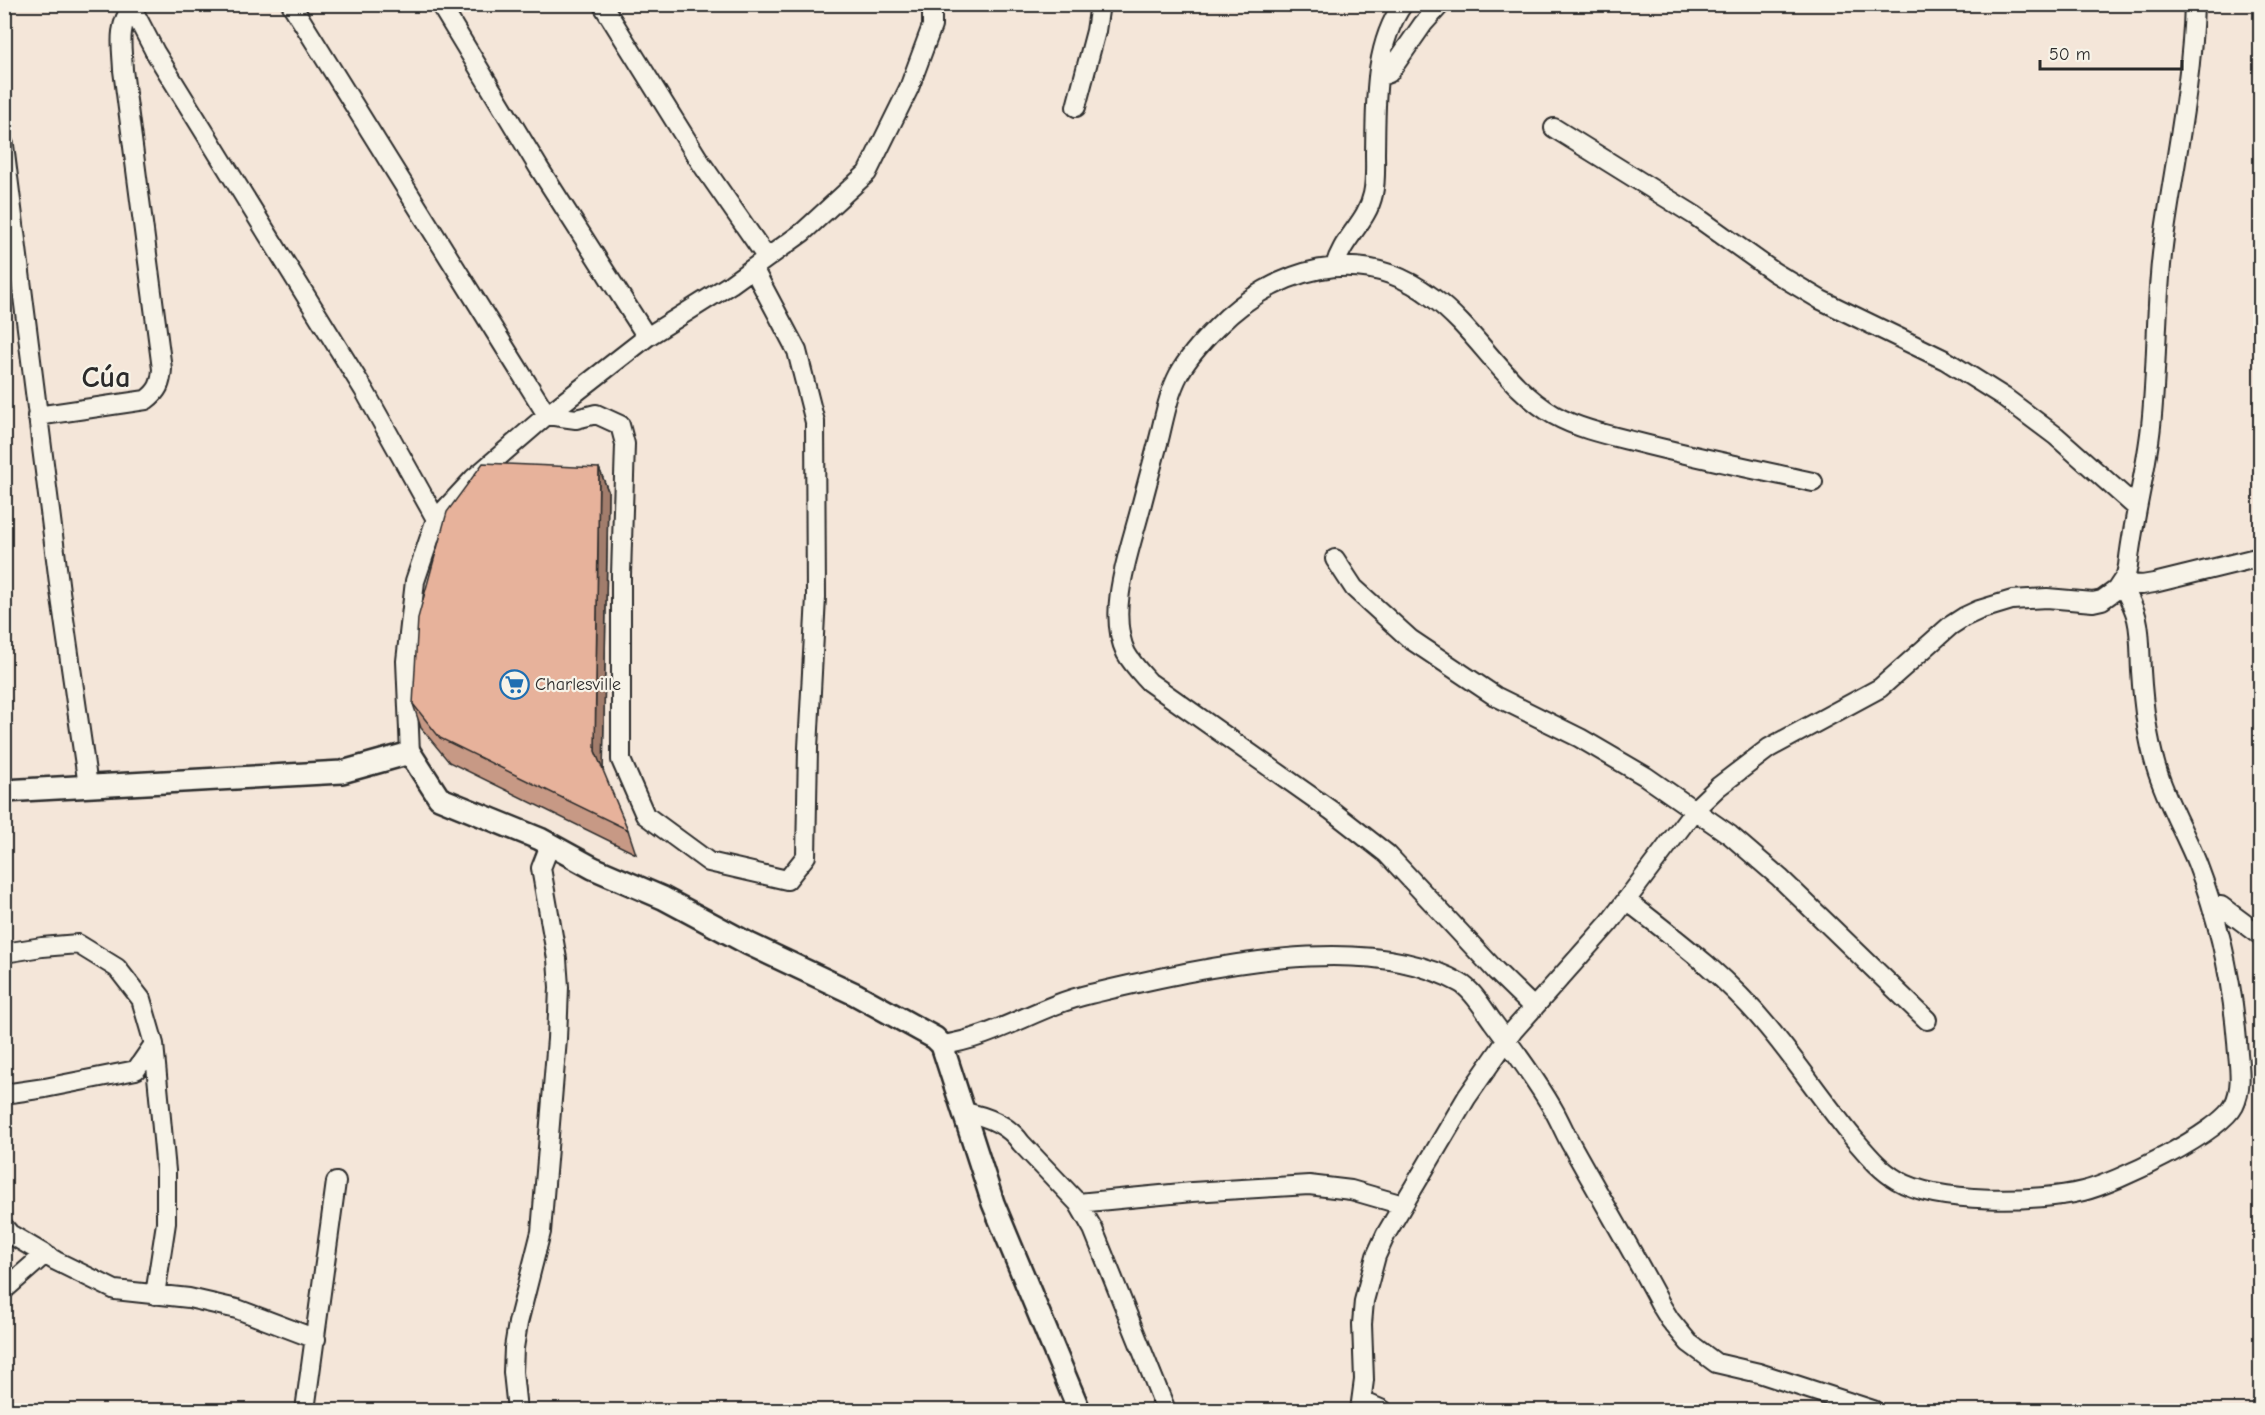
<svg xmlns="http://www.w3.org/2000/svg" width="2265" height="1415" viewBox="0 0 2265 1415" font-family="'Comic Neue',sans-serif">
  <style>
    .lines { fill: none; stroke-linecap: round; stroke-linejoin: round }
    .minor-casing { stroke: #2b2b2b; stroke-width: 22 }
    .tertiary-casing { stroke: #2b2b2b; stroke-width: 26 }
    .minor { stroke: #f7f3e8; stroke-width: 18 }
    .tertiary { stroke: #f7f3e8; stroke-width: 21 }
    .wall { fill: #c79985; stroke: #2b2b2b; stroke-width: 1.5 }
    .shaded-wall { fill: #a27d6c; stroke: #2b2b2b; stroke-width: 1.5 }
    .building { fill: #e7b29b; stroke: #2b2b2b; stroke-width: 1.5 }
    .labels { text-anchor: middle; dominant-baseline: central; stroke-width: 4.5; stroke-linejoin: round; paint-order: stroke }
    .poi-label { font-size: 18px; fill: #2b2b2b; stroke: #f7f3e8; text-anchor: start }
    .town-label { font-size: 30px; font-weight: bold; fill: #2b2b2b; stroke: #f7f3e8 }
  </style>
  <rect width="100%" height="100%" fill="#f4e6d9"/>
  <filter id="ink" filterUnits="userSpaceOnUse"><feTurbulence type="fractalNoise" baseFrequency=".0167" numOctaves="2"/><feDisplacementMap in="SourceGraphic" scale="12" xChannelSelector="R" yChannelSelector="G"/><feConvolveMatrix kernelMatrix="1 2 1 2 8 2 1 2 1" color-interpolation-filters="sRGB"/></filter>
  <g filter="url(#ink)">
    <g class="lines">
      <defs>
        <path id="minor" d="M 130,4 L 155,52 L 364,390 L 436,519
          M 291,4 L 547,415 L 576,419 L 596,414 L 620,425 L 625,444 L 621,575 L 621,760 L 645,815 L 709,862 L 787,880 L 806,856 L 808,748 L 816,597 L 815,422 L 797,351 L 753,268
          M 440,4 L 539,168 L 647,337
          M 602,4 L 701,163 L 767,258
          M 1378,77 L 1389,73 L 1423,24 L 1441,4
          M 1076,107 L 1096,31 L 1100,4
          M 1554,128 L 1694,215 L 1774,272 L 1821,300 L 1945,360 L 2004,397 L 2056,436 L 2136,507
          M 4,145 L 60,591 L 88,786
          M 1335,267 C 1341,239 1367,223 1373,194 C 1376,181 1375,167 1375,153 C 1376,103 1373,47 1403,4
          M 37,416 L 146,400 C 158,391 161,384 162,369 L 123,70 C 122,46 117,28 132,7
          M 1335,559 L 1354,588 L 1410,639 L 1495,696 L 1580,738 L 1645,776 L 1730,835 L 1780,878 L 1927,1020
          M 2121,583 L 2142,585 L 2154,583 L 2260,557
          M 410,753 L 406,661 L 415,581 L 436,519 L 474,478 L 547,415 L 647,337 L 731,284 L 803,232 L 867,173 L 909,88 L 932,26 L 932,4
          M 1626,900 C 1676,939 1727,977 1767,1026 C 1798,1063 1824,1103 1855,1140 C 1868,1155 1880,1170 1897,1180 C 1937,1204 2039,1202 2083,1191 C 2116,1183 2219,1134 2234,1105 C 2244,1085 2238,1062 2237,1041 C 2232,981 2219,920 2197,863 C 2184,831 2166,801 2156,767 C 2147,736 2143,704 2141,671 C 2140,654 2141,635 2137,619 C 2134,606 2127,594 2121,583
          M 2212,906 L 2221,906 L 2225,909 L 2260,935
          M 4,953 L 42,947 L 78,944 L 117,968 L 141,999 L 154,1044 L 136,1070 L 45,1088 L 4,1094
          M 1534,1008 L 1496,971 L 1387,854 L 1332,811 L 1149,682 C 1141,673 1132,664 1126,653 C 1106,611 1130,550 1141,507 C 1147,483 1154,459 1160,435 C 1165,414 1169,393 1179,374 C 1189,356 1202,342 1216,328 C 1275,268 1360,242 1432,297 C 1478,331 1504,386 1554,415 C 1579,429 1608,435 1636,442 C 1694,457 1754,469 1813,482
          M 154,1044 L 166,1171 L 166,1223 L 155,1295
          M 942,1045 C 995,1038 1038,1006 1090,994 C 1193,970 1363,928 1460,983 C 1473,990 1484,1010 1493,1022 C 1514,1050 1535,1078 1553,1109 C 1560,1121 1565,1134 1572,1146 C 1602,1200 1633,1252 1662,1307 L 1670,1320 L 1689,1343 L 1716,1363 L 1759,1373 L 1873,1410
          M 964,1112 C 986,1116 1008,1124 1021,1143 L 1078,1203 L 1093,1229 L 1166,1410
          M 1078,1203 L 1192,1192 L 1309,1185 L 1351,1190 L 1403,1205
          M 4,1227 L 10,1234 L 56,1261 L 115,1290 L 189,1298 L 237,1309 L 316,1339
          M 4,1290 L 45,1254
          M 1362,1401 L 1383,1410
          M 305,1410 L 336,1182
          M 517,1410 L 513,1372 L 514,1348 L 518,1323 L 541,1232 L 557,1039 L 559,987 L 557,959 L 541,868 L 550,845
          M 1360,1410 L 1364,1380 L 1362,1324 L 1364,1301 L 1376,1256 L 1386,1234 L 1467,1097 L 1513,1031 L 1609,923 L 1695,809 L 1718,787 L 1769,748 L 1880,688 L 1950,626 L 1964,617 L 1979,610 L 2012,600 L 2047,598 L 2093,602 L 2102,600 L 2116,590 L 2126,575 L 2128,566 C 2133,519 2146,473 2151,426 C 2158,361 2155,296 2165,231 C 2176,155 2192,81 2194,4"/>
        <path id="tertiary" d="M 4,791 L 342,772 L 410,753 L 439,798 L 540,839 L 593,868 L 663,898 L 749,944 L 855,994 L 935,1038 L 942,1045 L 993,1203 L 1079,1410"/>
      </defs>
      <use href="#minor" class="minor-casing"/>
      <use href="#tertiary" class="tertiary-casing"/>
      <use href="#minor" class="minor"/>
      <use href="#tertiary" class="tertiary"/>
    </g>
    <path class="wall" d="M 599,468 L 608,491 L 603,772 L 628,830 L 636,854 L 449,762 L 421,728 L 413,704 Z"/>
    <path class="shaded-wall" d="M 599,468 L 608,491 L 603,775 L 595,751 Z"/>
    <path class="building" d="M 483,463 L 599,468 L 595,751 L 628,830 L 440,738 L 413,704 L 418,618 L 447,512 Z"/>
  </g>
  <defs>
    <symbol id="supermarket-ring" viewBox="-11 -11 22 22"><circle r="9.5" fill="#f7f3e8" stroke="#1f6fb2" stroke-width="1.5"/><path d="M-6-5.5h2.5l.6 2H6L4.5 2H-2.5L-4.4-4H-6ZM-1.5 3.2a1.3 1.3 0 1 0 .1 0ZM3 3.2a1.3 1.3 0 1 0 .1 0Z" fill="#1f6fb2"/></symbol>
  </defs>
  <g fill-rule="evenodd">
    <use href="#supermarket-ring" x="498" y="668" width="33" height="33"/>
  </g>
  <g class="labels">
    <g class="poi-label">
      <text x="535" y="684">Charlesville</text>
    </g>
    <g class="town-label">
      <text x="106" y="377">Cúa</text>
    </g>
  </g>
  <rect width="2265" height="1415" fill="none" stroke="#f7f3e8" stroke-width="24"/>
  <rect x="12" y="12" width="2241" height="1391" fill="none" stroke="#2b2b2b" stroke-width="2" filter="url(#ink)"/>
  <path d="M2040 60v9h142v-9" fill="none" stroke="#2b2b2b" stroke-width="3"/>
  <text x="2049" y="60" font-size="18" fill="#2b2b2b" stroke="#f7f3e8" stroke-width="4.5" paint-order="stroke">50 m</text>
</svg>
